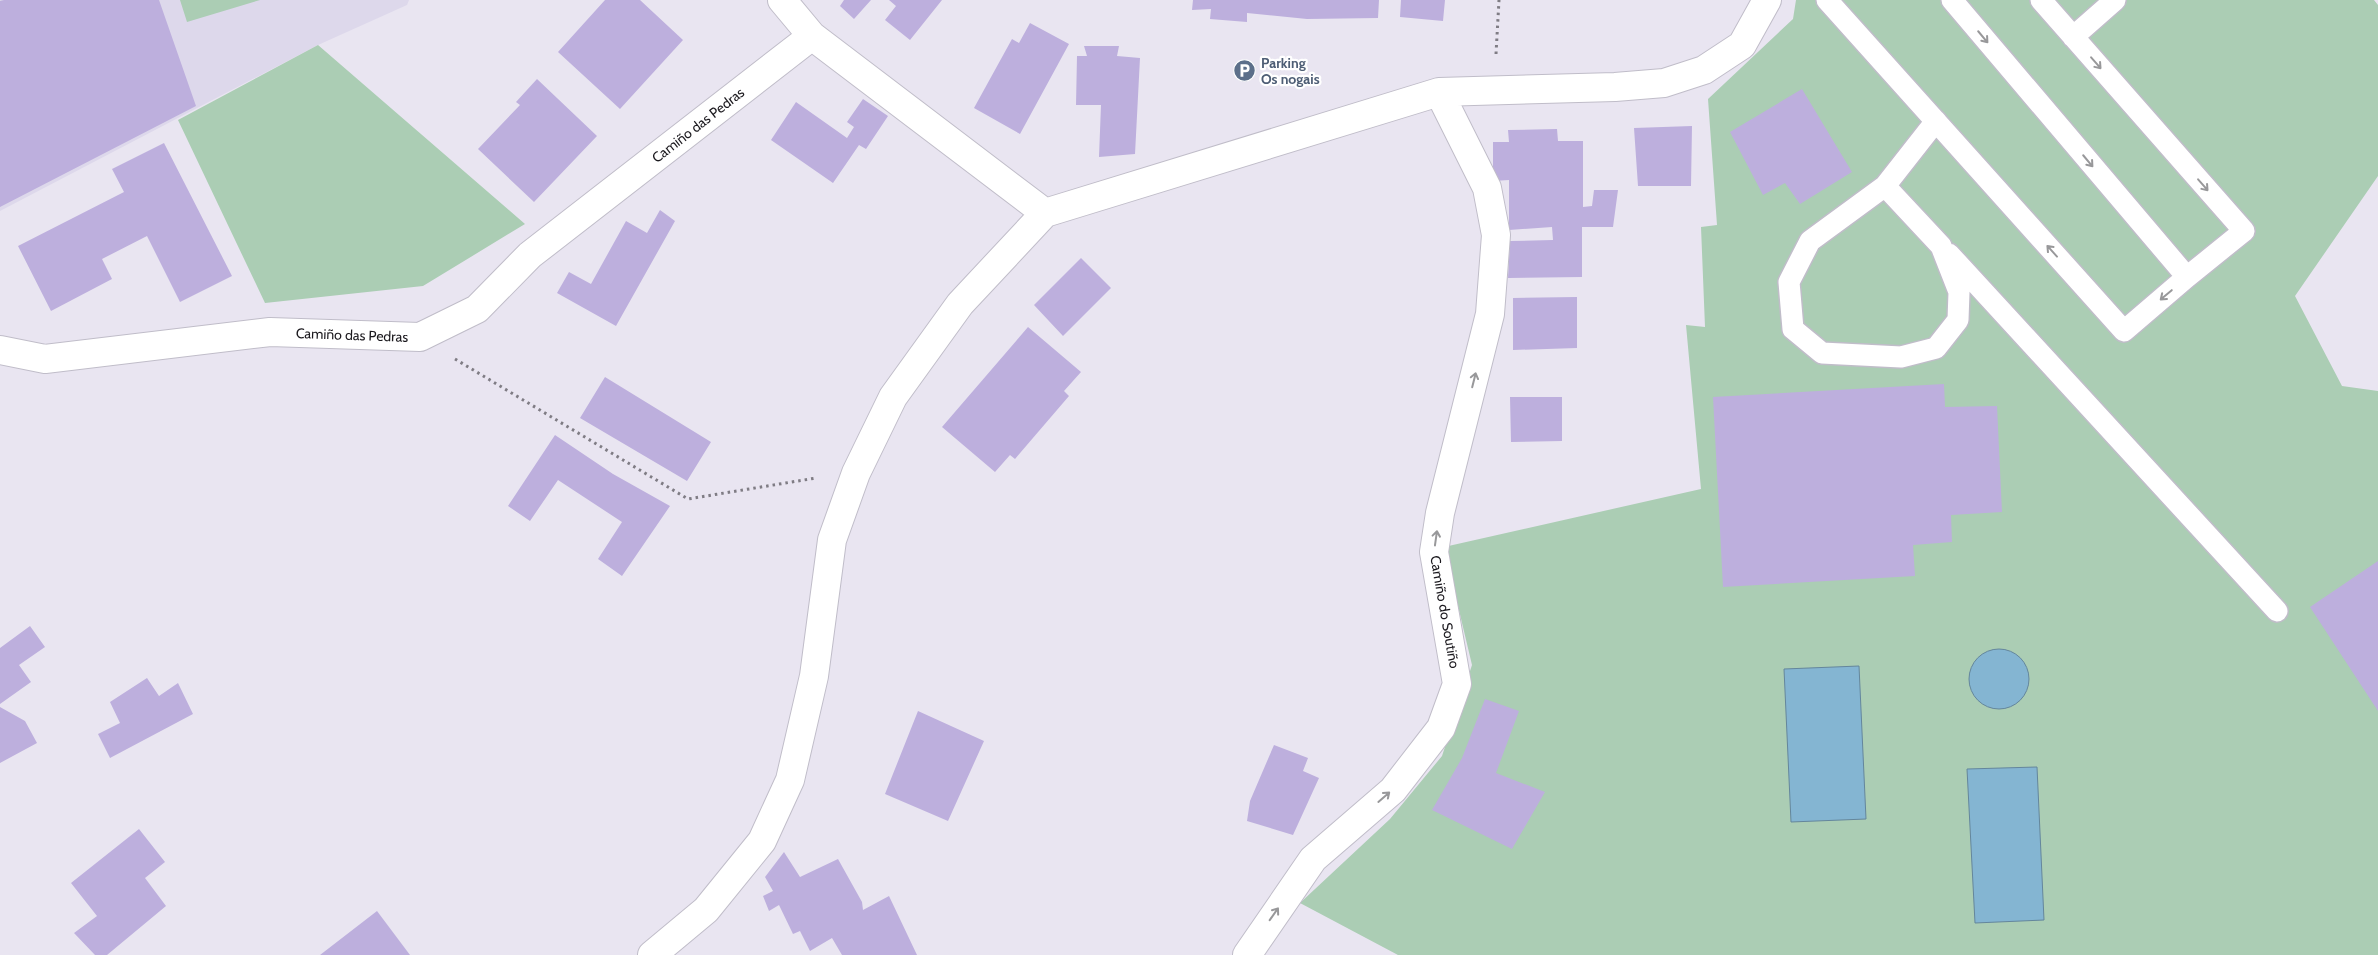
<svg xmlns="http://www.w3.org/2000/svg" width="2378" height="955" viewBox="0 0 2378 955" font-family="Cabin,sans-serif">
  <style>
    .built { fill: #ddd8eb }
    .green { fill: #abcdb4 }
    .water { fill: #84b5d2; stroke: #64869c }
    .building { fill: #bdafdd }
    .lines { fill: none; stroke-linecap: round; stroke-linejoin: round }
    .lane-casing { stroke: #c0bdc9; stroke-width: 24 }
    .street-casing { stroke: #c0bdc9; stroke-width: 30 }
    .path { stroke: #7f7c84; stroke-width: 3; stroke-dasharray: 2.5 4; stroke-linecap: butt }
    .lane { stroke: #fff; stroke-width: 21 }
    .street { stroke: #fff; stroke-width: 28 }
    .oneway { stroke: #98989a }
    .labels { text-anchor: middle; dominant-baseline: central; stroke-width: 4.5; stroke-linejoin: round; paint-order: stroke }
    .service-label { font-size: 14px; font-weight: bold; fill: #4e5e75; stroke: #fff; text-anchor: start }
    .street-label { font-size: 14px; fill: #1b191e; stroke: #fff }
  </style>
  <rect width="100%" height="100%" fill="#e9e5f1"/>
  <path class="built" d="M 0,0 L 409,0 L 407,5 L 318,45 L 0,211 Z"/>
  <path class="green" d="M 180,0 L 260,0 L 187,22 Z
    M 1796,0 L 2374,0 L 2378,5 L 2378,176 L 2295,296 L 2342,386 L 2378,391 L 2378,955 L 1398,955 L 1300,903 L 1390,819 L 1442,756 L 1472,665 L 1444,547 L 1701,489 L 1686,325 L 1705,327 L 1701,227 L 1717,225 L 1708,99 L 1793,19 Z
    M 318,45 L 525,224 L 423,286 L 265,303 L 178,120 Z"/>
  <path class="water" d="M1969 679a30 30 0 1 1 60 0a30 30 0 1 1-60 0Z
    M 1859,666 L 1866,819 L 1791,822 L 1784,669 Z
    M 2037,767 L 2044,920 L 1975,923 L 1967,769 Z"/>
  <path class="building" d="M 4,0 L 159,0 L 196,106 L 0,207 L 0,1 Z
    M 605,0 L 640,0 L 683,40 L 620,109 L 558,52 Z
    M 844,0 L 871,0 L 854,19 L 840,6 Z
    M 889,0 L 942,0 L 910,40 L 885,20 L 896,6 Z
    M 1193,0 L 1379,0 L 1378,18 L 1307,19 L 1247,13 L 1247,22 L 1210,19 L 1211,9 L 1192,10 Z
    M 1401,0 L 1445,0 L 1443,21 L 1400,17 Z
    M 1030,23 L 1069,44 L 1020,134 L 974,108 L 1012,39 L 1019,43 Z
    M 1084,46 L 1119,46 L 1117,56 L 1140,58 L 1135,154 L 1099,157 L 1101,105 L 1076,105 L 1077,56 L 1087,56 Z
    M 537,79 L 597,136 L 534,202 L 478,149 L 520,105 L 516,102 Z
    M 1802,89 L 1852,172 L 1800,204 L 1785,183 L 1763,195 L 1730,132 Z
    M 863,99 L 888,116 L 866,149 L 859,145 L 833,183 L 771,140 L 796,102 L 847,138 L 854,127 L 847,122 Z
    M 1692,126 L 1691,186 L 1638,186 L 1634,128 Z
    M 1557,129 L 1558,141 L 1583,141 L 1583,207 L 1592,206 L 1594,190 L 1618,190 L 1613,227 L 1582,227 L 1582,277 L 1508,278 L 1510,241 L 1553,240 L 1552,227 L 1509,230 L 1509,180 L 1493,181 L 1493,142 L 1509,142 L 1508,130 Z
    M 164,143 L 232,276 L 180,302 L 147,236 L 102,259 L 112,279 L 51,311 L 18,246 L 124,192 L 112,169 Z
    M 660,210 L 675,221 L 616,326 L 557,293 L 569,272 L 591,284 L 626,221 L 647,233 Z
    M 1081,258 L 1111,288 L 1063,336 L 1034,305 Z
    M 1577,297 L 1577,348 L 1513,350 L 1513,298 Z
    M 1028,327 L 1081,372 L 1064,391 L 1069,396 L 1015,459 L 1010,455 L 995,472 L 942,427 Z
    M 605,377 L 711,442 L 687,481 L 580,418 Z
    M 1944,384 L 1945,407 L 1997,406 L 2002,512 L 1951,515 L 1952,542 L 1913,545 L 1915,576 L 1723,587 L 1713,397 Z
    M 1510,397 L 1562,397 L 1562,441 L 1511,442 Z
    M 555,435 L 613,474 L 670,506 L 622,576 L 598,559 L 622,522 L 558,480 L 530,521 L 508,506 Z
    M 2378,561 L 2378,711 L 2310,607 Z
    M 30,626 L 45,647 L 19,665 L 31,682 L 0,704 L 0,648 Z
    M 147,678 L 159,696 L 178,683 L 193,714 L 110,758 L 98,734 L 120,723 L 110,702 Z
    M 1485,699 L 1519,711 L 1496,773 L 1545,792 L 1512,849 L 1432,810 L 1462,758 Z
    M 0,707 L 25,721 L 37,743 L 0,763 Z
    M 918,711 L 984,741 L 948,821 L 885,794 Z
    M 1274,745 L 1308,758 L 1303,771 L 1319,778 L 1293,835 L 1247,821 L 1250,801 Z
    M 139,829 L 165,862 L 145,878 L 166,906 L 107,955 L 95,955 L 74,933 L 97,916 L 71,883 Z
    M 784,852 L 800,877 L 838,859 L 862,902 L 863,910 L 889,896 L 917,955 L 842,955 L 832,938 L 810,951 L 800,931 L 793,934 L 779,905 L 769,911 L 763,896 L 773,891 L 765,877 Z
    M 377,911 L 410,955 L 320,955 Z"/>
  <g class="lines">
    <defs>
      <path id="lane" d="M 1827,0 L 2124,331 L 2187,277 L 1952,0
        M 2041,0 L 2244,231 L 2187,277
        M 2073,37 L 2115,0
        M 1885,186 L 1941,246 L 1959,292 L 1958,320 L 1936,348 L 1901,357 L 1822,353 L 1793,329 L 1789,282 L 1810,241 L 1885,186 L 1936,121
        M 1949,254 L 2277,611"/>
      <path id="street" d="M 782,0 L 812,36 L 1045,213 L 1439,92 L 1615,87 L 1664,83 L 1704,70 L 1742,45 L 1767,0
        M 0,350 L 45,359 L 270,332 L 420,337 L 477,309 L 530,255 L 812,36
        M 652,955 L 706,910 L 762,841 L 790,780 L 814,676 L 832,540 L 856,473 L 893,397 L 960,304 L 1045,213
        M 1247,955 L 1313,859 L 1393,790 L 1441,728 L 1457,684 L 1434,552 L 1440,513 L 1490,314 L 1496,235 L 1487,188 L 1439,92"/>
    </defs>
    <use href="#lane" class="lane-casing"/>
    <use href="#street" class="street-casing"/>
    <path class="path" d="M 1496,54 L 1499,0
      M 455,359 L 688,499 L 816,478"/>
    <use href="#lane" class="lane"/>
    <use href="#street" class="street"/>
  </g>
  <defs><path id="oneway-shaft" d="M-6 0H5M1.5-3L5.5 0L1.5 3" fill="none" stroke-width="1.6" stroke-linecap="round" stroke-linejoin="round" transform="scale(1.25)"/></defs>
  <g class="oneway">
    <use href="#oneway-shaft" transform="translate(1983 37) rotate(50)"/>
    <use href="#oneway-shaft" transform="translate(2096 63) rotate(49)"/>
    <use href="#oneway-shaft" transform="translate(2088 161) rotate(50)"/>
    <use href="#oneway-shaft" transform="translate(2203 185) rotate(49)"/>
    <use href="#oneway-shaft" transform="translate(2052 251) rotate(-132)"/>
    <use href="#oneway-shaft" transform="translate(2166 295) rotate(140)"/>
    <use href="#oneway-shaft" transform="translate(1474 380) rotate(-76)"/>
    <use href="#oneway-shaft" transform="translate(1436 538) rotate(-82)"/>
    <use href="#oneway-shaft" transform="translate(1384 797) rotate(-41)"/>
    <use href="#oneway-shaft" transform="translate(1274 914) rotate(-55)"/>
  </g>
  <defs>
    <symbol id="parking-disc" viewBox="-11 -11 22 22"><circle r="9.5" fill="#5c6f8a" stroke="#fff"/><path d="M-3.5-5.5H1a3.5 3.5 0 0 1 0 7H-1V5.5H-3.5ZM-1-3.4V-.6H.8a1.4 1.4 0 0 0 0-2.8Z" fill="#fff"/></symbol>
  </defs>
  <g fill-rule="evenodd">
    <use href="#parking-disc" x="1232" y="58" width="25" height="25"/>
  </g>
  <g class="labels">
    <g class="service-label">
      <text x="1261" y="63">Parking<tspan x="1261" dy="16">Os nogais</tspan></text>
    </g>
    <g class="street-label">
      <text transform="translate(698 125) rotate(-38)">Camiño das Pedras</text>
      <text transform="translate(352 335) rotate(2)">Camiño das Pedras</text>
      <text transform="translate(1445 612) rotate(80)">Camiño do Soutiño</text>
    </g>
  </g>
</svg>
